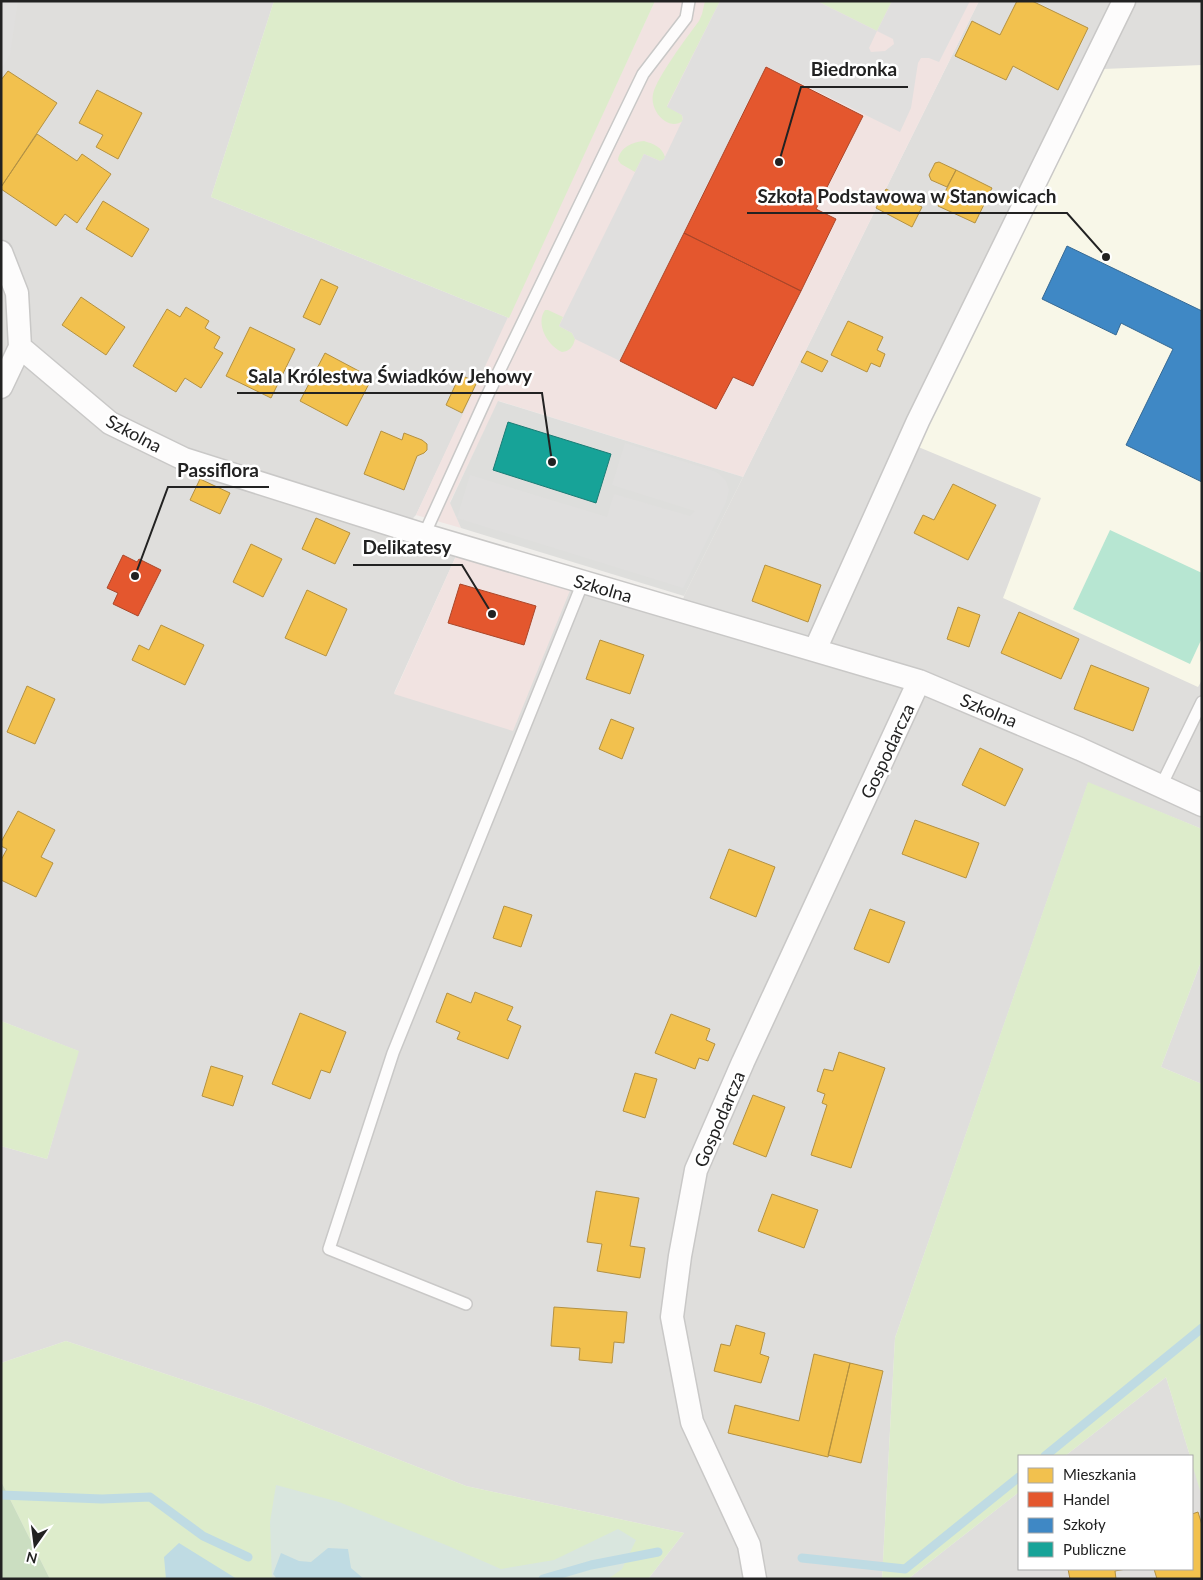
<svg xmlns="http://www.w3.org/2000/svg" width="1203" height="1580" viewBox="0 0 1203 1580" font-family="Lato,sans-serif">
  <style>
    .residential { fill: #dfdedc }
    .commercial { fill: #f1e3e1 }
    .education { fill: #f8f7e8 }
    .religious { fill: #dededc }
    .grass { fill: #ddeccb }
    .forest { fill: #cbdec1 }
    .wetland { fill: #d9e6de }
    .pitch { fill: #b7e6d2 }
    .parking { fill: #e0dfde; fill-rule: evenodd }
    .water { fill: #bfdbe3 }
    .homes { fill: #f2c14e; stroke: #b49141 }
    .shops { fill: #e4572e; stroke: #aa472a }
    .schools { fill: #3f88c5; stroke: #366994 }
    .public { fill: #17a398; stroke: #1a7c75 }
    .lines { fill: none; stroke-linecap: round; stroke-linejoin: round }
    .stream { stroke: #bfdbe3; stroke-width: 9 }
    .lane-casing { stroke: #c9c8c7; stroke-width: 14 }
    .street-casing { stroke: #c9c8c7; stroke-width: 25 }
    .lane { stroke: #fdfcfc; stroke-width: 11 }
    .street { stroke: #fdfcfc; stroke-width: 22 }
    .labels { text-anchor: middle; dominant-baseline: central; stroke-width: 5; stroke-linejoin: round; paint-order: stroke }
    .street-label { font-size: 18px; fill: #222; stroke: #fff }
    .leader { fill: none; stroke: #222; stroke-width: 2 }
    .callout-dot { fill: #222; stroke: #fff; stroke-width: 2 }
    .callout-label { font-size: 19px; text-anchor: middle; font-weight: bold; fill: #222; stroke: #fff; stroke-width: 5; stroke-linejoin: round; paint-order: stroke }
  </style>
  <rect width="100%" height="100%" fill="#f0eeeb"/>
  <path class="residential" d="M 1,1 L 274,1 L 211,197 L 509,318 L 416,515 L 395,537 L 456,556 L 394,693 L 571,588 L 679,620 L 684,596 L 979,1 L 1202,1 L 1202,829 L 1088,783 L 895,1338 L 882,1579 L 648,1579 L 684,1533 L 466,1486 L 262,1406 L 66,1341 L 1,1363 L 1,1146 L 47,1159 L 78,1051 L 1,1021 Z
    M 1202,959 L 1202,1084 L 1161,1067 Z
    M 1166,1377 L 1190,1456 L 1065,1456 Z
    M 1192,1460 L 1202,1493 L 1202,1579 L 908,1579 L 1019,1492 L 1019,1569 L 1192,1569 Z"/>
  <path class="commercial" d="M 655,1 L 979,1 L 743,477 L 499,401 L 450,502 L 461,528 L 416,515 Z
    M 456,556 L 571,588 L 513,731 L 394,694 Z"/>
  <path class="education" d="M 1202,65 L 1202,680 L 1198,687 L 1003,598 L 1041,498 L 916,446 L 1103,69 Z"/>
  <path class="religious" d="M 498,401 L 743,477 L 684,596 L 461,528 L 450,503 Z"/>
  <path class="grass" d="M 274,1 L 655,1 L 509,318 L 211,197 Z
    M 705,1 L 720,1 L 667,106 L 682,115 L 683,121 C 677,125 671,125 665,121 C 656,115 651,104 653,94 C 657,77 687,37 699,21 L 702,14 Z
    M 817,1 L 892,1 L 877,31 Z
    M 644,141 C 654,144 662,147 665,157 L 663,161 L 660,161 L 644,154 L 635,172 L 621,164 L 618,160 C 620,147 633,142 644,141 Z
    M 545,310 L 548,310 L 563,317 L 559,326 L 572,333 L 575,339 C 573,347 570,351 562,352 C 548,346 535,324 545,310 Z
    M 1088,782 L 1202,829 L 1202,959 L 1161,1067 L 1202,1084 L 1202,1497 L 1192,1464 L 1192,1456 L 1190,1456 L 1166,1377 L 1065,1456 L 1019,1456 L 1019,1492 L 908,1579 L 882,1579 L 895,1338 Z
    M 1,1021 L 79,1051 L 47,1159 L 1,1146 Z
    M 66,1341 L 262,1406 L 466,1486 L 684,1533 L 648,1579 L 50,1579 L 1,1481 L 1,1363 Z"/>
  <path class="forest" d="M 1,1481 L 50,1579 L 1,1579 Z"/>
  <path class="wetland" d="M 276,1485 L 339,1502 L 446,1545 L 501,1569 L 554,1560 L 618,1529 L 636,1540 L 622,1569 L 608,1579 L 272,1579 L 270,1522 Z"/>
  <path class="pitch" d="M 1110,530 L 1202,573 L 1202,638 L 1190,664 L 1073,609 Z"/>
  <path class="parking" d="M 1,1 L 18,1 L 10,55 L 1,69 Z
    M 720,1 L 817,1 L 877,31 L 892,1 L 970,1 L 939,62 L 929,58 L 921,58 L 918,63 L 911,108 L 900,132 L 766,66 L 620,361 L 575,339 L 572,333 L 559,326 L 644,154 L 660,161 L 664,159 L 683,119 L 682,115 L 667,107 ZM 877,31 L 893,39 L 894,44 L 885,51 L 871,52 L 869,48 Z
    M 625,443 L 714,471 L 719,474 L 726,481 L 729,490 L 726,502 L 683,588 L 457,518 L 470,475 L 607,517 L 614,494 L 690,516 L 695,511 L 612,485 Z"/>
  <path class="water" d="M 179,1543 L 237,1579 L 166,1579 L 164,1557 Z
    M 328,1548 L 348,1549 L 351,1568 L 364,1579 L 277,1579 L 273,1574 L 281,1553 L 299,1561 L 311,1562 Z"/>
  <path class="homes" d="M 1017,1 L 1032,1 L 1088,28 L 1058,90 L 1013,66 L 1006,80 L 955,56 L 972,21 L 1000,35 Z
    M 8,71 L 57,103 L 1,187 L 1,80 Z
    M 97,90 L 142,113 L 118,159 L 96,147 L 103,135 L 79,123 Z
    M 37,134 L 77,161 L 82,154 L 111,174 L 77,223 L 65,214 L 56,226 L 1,189 L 1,187 Z
    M 939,162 L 956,170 L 947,187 L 931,180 L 929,175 L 935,163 Z
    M 956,170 L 992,188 L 975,223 L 938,206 Z
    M 886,189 L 922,207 L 912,227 L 876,208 Z
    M 103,201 L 149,229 L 132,257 L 86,229 Z
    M 321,279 L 338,287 L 320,325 L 303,317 Z
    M 81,297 L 125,327 L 106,355 L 62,325 Z
    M 186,307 L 209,321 L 205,328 L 220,337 L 214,348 L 223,353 L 201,388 L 185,378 L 176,392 L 133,366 L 167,309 L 180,317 Z
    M 848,321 L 883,337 L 877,350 L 885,354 L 880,367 L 871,363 L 867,372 L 831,355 Z
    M 250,327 L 295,349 L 271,398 L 226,376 Z
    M 807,351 L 828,361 L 822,372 L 801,362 Z
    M 325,353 L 372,378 L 347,426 L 300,401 Z
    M 460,375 L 477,382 L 462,413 L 446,405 Z
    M 381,431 L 402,440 L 404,433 L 422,440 L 427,444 L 427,450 L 424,453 L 417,456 L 404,490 L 364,474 Z
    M 200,479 L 230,493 L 220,514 L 190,500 Z
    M 953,484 L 996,505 L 968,560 L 914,533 L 923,515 L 934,520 Z
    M 316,518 L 350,533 L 335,564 L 302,549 Z
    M 251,544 L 282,559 L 263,597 L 233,582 Z
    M 765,565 L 821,585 L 808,622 L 752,601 Z
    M 307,590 L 347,609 L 326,656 L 285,638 Z
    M 958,607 L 980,615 L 969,647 L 947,639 Z
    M 1019,612 L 1079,639 L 1061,679 L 1001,653 Z
    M 161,625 L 204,645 L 185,685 L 132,660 L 139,645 L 149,650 Z
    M 600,640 L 644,655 L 630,694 L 586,679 Z
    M 1091,665 L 1149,688 L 1133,731 L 1074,709 Z
    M 27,686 L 55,699 L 35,744 L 7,732 Z
    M 611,719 L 634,728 L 622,759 L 599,749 Z
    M 980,748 L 1023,769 L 1005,806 L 962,785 Z
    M 18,811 L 55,830 L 41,857 L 53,863 L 36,897 L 1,880 L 1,860 L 7,849 L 1,846 L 1,842 Z
    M 915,820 L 979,843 L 966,878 L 902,854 Z
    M 729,849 L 775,867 L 756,917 L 710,898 Z
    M 504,906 L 532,915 L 521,947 L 493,938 Z
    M 870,909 L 905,922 L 889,963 L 854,949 Z
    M 475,992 L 513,1007 L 507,1020 L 521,1026 L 508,1059 L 457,1039 L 460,1032 L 436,1022 L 447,993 L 471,1003 Z
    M 300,1013 L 346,1032 L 330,1073 L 321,1070 L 310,1099 L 272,1084 Z
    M 671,1014 L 710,1029 L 706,1040 L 715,1044 L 708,1061 L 699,1058 L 695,1069 L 655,1053 Z
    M 839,1052 L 885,1068 L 851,1168 L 811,1155 L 827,1105 L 822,1103 L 825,1094 L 817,1091 L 824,1069 L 833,1071 Z
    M 211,1066 L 243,1076 L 233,1106 L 202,1096 Z
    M 635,1073 L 657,1079 L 645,1118 L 623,1111 Z
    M 753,1095 L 785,1107 L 766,1157 L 733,1144 Z
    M 596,1191 L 639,1198 L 630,1246 L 645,1248 L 640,1278 L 597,1271 L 602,1244 L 587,1242 Z
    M 772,1194 L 818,1210 L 804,1248 L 758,1231 Z
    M 554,1307 L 627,1312 L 624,1343 L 614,1342 L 612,1363 L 579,1360 L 580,1348 L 551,1346 Z
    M 736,1325 L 765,1333 L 760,1354 L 769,1357 L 761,1383 L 714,1371 L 721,1344 L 730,1346 Z
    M 814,1354 L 850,1363 L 828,1457 L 728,1433 L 735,1405 L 799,1421 Z
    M 850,1363 L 883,1371 L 861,1463 L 828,1455 Z
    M 1198,1512 L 1202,1525 L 1202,1579 L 1157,1579 L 1154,1569 L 1192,1569 L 1192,1514 Z
    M 1068,1569 L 1126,1569 L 1115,1571 L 1116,1579 L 1070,1579 Z"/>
  <path class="shops" d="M 766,67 L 863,116 L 816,209 L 836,219 L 801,291 L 684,233 Z
    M 684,233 L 801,291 L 753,386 L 733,377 L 716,409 L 620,361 Z
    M 123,555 L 137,562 L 139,559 L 161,570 L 138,616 L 113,604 L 118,593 L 107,588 Z
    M 460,584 L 536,606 L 524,645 L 448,623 Z"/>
  <path class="schools" d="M 1067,246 L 1202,311 L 1202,482 L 1126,445 L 1173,349 L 1121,323 L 1116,335 L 1042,299 Z"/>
  <path class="public" d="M 508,422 L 611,454 L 596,503 L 493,470 Z"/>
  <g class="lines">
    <path class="stream" d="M 1045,1456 L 1202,1328
      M 1,1495 L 102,1499 L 150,1497 L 203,1536 L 248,1557
      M 802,1558 L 905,1569 L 1019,1477
      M 543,1579 L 591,1565 L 658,1552"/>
    <defs>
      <path id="lane" d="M 424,535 L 489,392 L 643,74 L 686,18 L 689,1
        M 1161,786 L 1202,702
        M 466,1304 L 329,1249 L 393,1053 L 583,582"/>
      <path id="street" d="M 1,252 L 17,293 L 20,347 L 1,387
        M 20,347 L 110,423 L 184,459 L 424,535 L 919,681 L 1080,749 L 1202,805
        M 815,650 L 918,421 L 1124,1
        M 755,1579 L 749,1545 L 692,1422 L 672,1317 L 680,1256 L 696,1170 L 743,1062 L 919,681"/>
    </defs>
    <use href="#lane" class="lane-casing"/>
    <use href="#street" class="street-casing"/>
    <use href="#lane" class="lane"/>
    <use href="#street" class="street"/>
  </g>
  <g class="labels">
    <g class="street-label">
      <text transform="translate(134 433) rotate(28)">Szkolna</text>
      <text transform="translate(603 588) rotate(16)">Szkolna</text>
      <text transform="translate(989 710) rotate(23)">Szkolna</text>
      <text transform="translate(887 751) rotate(-65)">Gospodarcza</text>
      <text transform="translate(719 1119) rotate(-67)">Gospodarcza</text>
    </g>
  </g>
  <path class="leader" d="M779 162L801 87H908M1106 257L1067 213H747M552 462L542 393H237M135 576L168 487H269M492 614L462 565H353"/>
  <g class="callout-dot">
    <circle cx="779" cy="162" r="5"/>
    <circle cx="1106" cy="257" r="5"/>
    <circle cx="552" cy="462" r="5"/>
    <circle cx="135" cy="576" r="5"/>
    <circle cx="492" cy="614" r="5"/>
  </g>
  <g class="callout-label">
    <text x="854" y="76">Biedronka</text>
    <text x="907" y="203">Szkoła Podstawowa w Stanowicach</text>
    <text x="390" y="383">Sala Królestwa Świadków Jehowy</text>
    <text x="218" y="477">Passiflora</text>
    <text x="407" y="554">Delikatesy</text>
  </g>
  <rect width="1203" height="1580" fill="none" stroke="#222222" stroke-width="5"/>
  <rect x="1018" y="1455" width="175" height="115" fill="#ffffff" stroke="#a7a7a7"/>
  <rect x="1028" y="1468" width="25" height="15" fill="#f2c14e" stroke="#a7a7a7"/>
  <text x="1063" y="1480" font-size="15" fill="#222222">Mieszkania</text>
  <rect x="1028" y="1492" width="25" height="15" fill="#e4572e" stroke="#a7a7a7"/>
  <text x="1063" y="1505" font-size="15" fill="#222222">Handel</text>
  <rect x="1028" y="1518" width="25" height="15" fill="#3f88c5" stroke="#a7a7a7"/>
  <text x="1063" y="1530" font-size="15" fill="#222222">Szkoły</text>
  <rect x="1028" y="1542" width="25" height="15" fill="#17a398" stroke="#a7a7a7"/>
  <text x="1063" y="1555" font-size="15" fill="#222222">Publiczne</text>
  <g transform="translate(35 1545) rotate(194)" stroke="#ffffff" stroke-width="4" paint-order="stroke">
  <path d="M0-4L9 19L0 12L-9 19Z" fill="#222222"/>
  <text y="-8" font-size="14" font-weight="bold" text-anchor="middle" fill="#222222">N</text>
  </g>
</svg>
